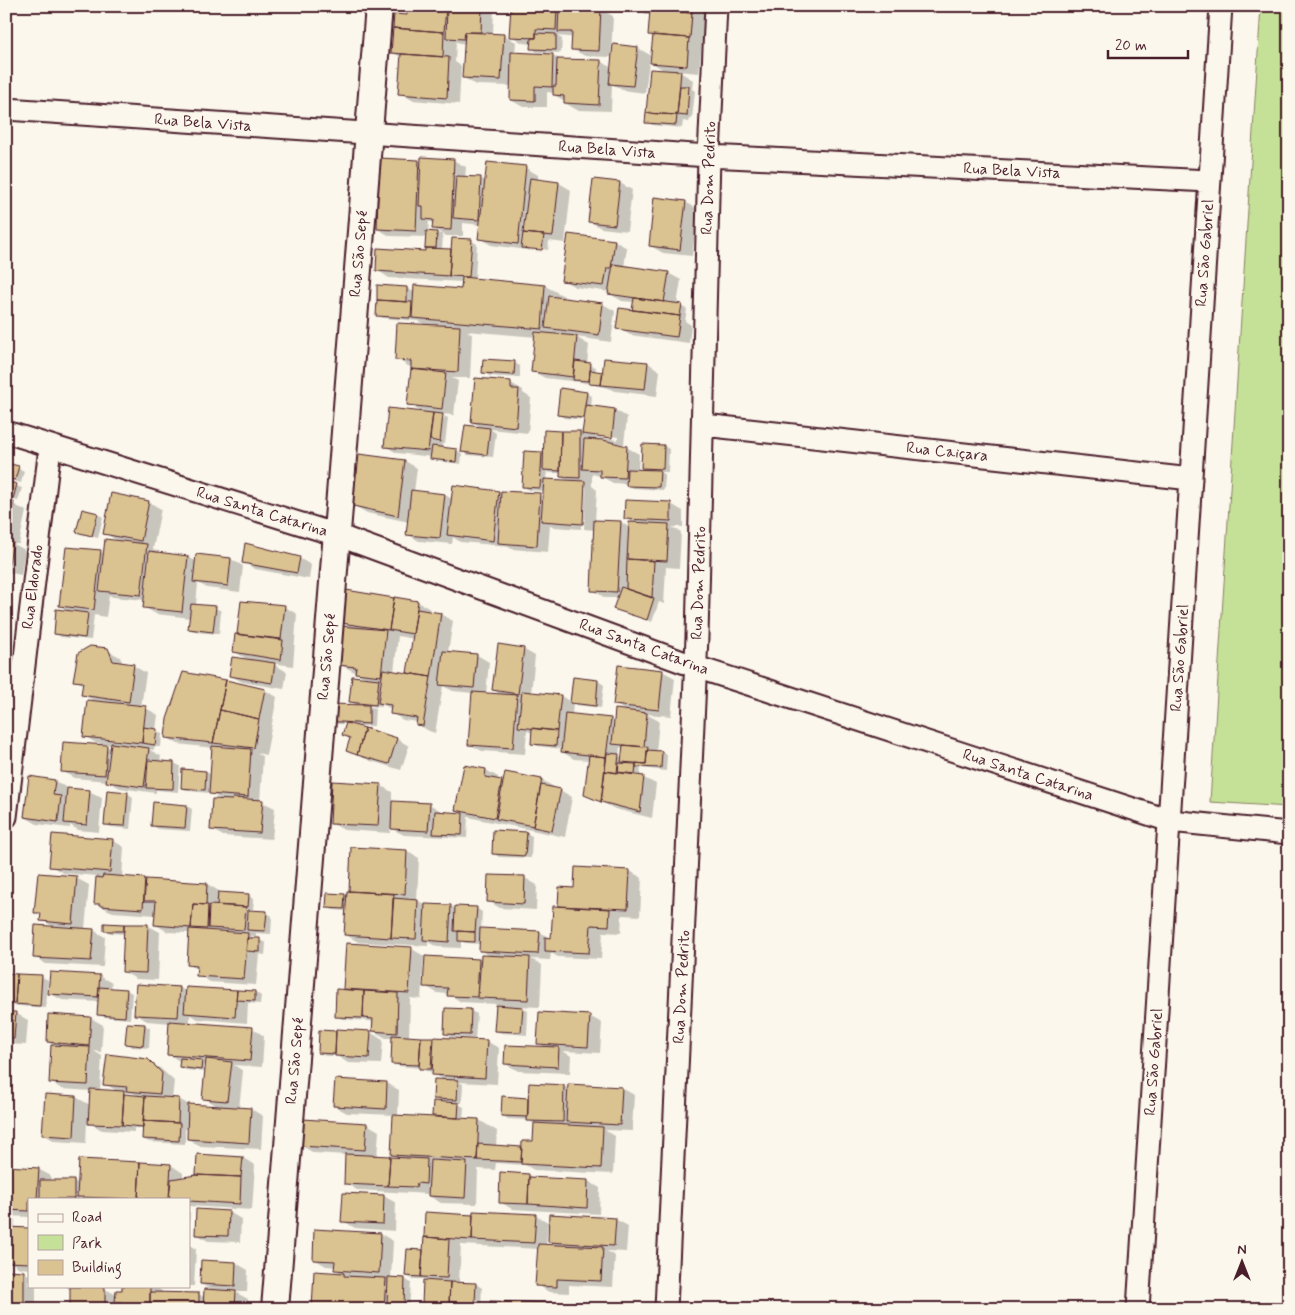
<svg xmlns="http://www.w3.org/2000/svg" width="1295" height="1315" viewBox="0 0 1295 1315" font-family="Mynerve,sans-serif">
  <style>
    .green { fill: #c5e198; stroke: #888062 }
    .shadow { fill: #0003; fill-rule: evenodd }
    .building { fill: #dbc291; stroke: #4a1f2b }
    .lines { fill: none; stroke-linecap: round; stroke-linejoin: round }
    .minor-casing { stroke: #4a1f2b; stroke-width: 25 }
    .tertiary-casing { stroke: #4a1f2b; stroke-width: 30 }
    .minor { stroke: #fbf7ec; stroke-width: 21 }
    .tertiary { stroke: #fbf7ec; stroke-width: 26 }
    .labels { text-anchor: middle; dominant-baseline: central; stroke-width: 4; stroke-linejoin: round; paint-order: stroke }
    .street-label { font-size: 16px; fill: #4a1f2b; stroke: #fbf7ec }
  </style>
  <rect width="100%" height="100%" fill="#fbf7ec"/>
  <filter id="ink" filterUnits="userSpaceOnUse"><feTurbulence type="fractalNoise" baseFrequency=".02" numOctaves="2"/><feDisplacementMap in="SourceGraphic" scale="10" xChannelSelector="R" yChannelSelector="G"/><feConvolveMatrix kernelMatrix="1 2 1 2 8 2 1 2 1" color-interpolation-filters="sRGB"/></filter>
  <g filter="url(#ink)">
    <path class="green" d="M 1261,6 L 1289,6 L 1289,807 L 1210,802 Z"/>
    <path class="shadow" d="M 409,6 L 489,6 L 494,9 L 493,34 L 503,35 L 516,42 L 515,54 L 552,55 L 561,60 L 600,61 L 612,68 L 638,48 L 650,55 L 645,93 L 622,90 L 612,84 L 611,111 L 577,110 L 565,103 L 565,101 L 554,95 L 554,93 L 547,92 L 547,107 L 523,107 L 511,100 L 511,86 L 476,85 L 464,78 L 465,44 L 456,42 L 455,62 L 461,66 L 459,104 L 412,100 L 400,93 L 402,58 L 392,52 L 408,16 Z
      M 512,6 L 610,6 L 610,12 L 605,12 L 613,16 L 611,57 L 585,56 L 572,49 L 573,38 L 569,37 L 557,36 L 562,39 L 561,53 L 537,52 L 532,48 L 532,44 L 523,43 L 511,36 Z
      M 635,6 L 705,6 L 699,73 L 678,71 L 693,80 L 692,89 L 695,91 L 692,119 L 690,119 L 689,122 L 683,121 L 682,128 L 652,125 L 647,122 L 667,72 L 652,63 L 654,37 L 649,34 L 651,15 L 647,15 Z
      M 453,160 L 466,167 L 465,178 L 481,179 L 486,181 L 488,163 L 526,168 L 538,175 L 538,181 L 559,183 L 571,190 L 565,243 L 549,241 L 548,250 L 530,247 L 530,250 L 548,253 L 491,245 L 479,238 L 481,225 L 463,223 L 463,236 L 446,236 L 443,234 L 442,250 L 452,251 L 472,241 L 477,244 L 475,280 L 545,286 L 564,296 L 563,299 L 603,304 L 615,311 L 611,342 L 576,337 L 589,345 L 587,364 L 596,367 L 595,372 L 604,373 L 648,363 L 660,371 L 657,396 L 615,391 L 608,388 L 580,382 L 545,378 L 532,371 L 536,337 L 467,331 L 472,334 L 470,378 L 452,378 L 458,381 L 454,415 L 440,414 L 444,416 L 442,416 L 441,419 L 444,419 L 444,416 L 448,418 L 445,444 L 442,444 L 442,449 L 457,450 L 462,454 L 461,464 L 437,461 L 432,457 L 397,453 L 385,446 L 423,413 L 408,404 L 412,367 L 408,366 L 396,359 L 426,325 L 418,321 L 383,318 L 377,315 L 379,286 L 407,288 L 415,293 L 463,290 L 463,282 L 389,278 L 377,270 L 426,252 L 427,237 L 390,236 L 378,229 L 418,161 L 422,163 ZM 429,221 L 434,224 L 434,229 L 442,234 L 428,232 Z
      M 620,183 L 632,190 L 627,231 L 601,228 L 589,221 Z
      M 685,202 L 698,209 L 692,256 L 663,253 L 651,246 Z
      M 615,241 L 627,248 L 624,267 L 668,273 L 681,280 L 677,305 L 687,309 L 685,321 L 691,325 L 689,343 L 630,335 L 618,328 L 633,311 L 634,302 L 622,301 L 610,294 L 610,292 L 575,287 L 563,280 Z
      M 515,363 L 520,366 L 520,378 L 489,376 L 484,372 Z
      M 511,383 L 523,390 L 523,393 L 531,398 L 528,433 L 490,429 L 496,433 L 493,457 L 468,455 L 463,451 L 484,429 L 472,422 Z
      M 586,393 L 592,396 L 591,407 L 615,410 L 627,417 L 624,444 L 615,443 L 615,444 L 626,447 L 639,454 L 638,471 L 648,471 L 642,468 L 664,446 L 669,449 L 668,472 L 660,472 L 665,475 L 664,490 L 633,488 L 628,484 L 613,483 L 600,476 L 592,474 L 592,486 L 597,490 L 595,521 L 621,522 L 630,528 L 631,521 L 625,518 L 626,501 L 671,504 L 683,511 L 683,527 L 672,527 L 681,532 L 679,568 L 666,567 L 664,604 L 659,602 L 652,622 L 615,608 L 619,598 L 605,598 L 593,590 L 595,530 L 584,529 L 586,487 L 584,487 L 581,529 L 555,527 L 550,525 L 548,552 L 512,549 L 506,546 L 460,542 L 453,537 L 452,544 L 419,541 L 407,534 L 409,522 L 367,513 L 355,506 L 358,475 L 405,461 L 417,468 L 414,492 L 445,495 L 452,499 L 498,492 L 502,494 L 540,495 L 544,497 L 544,491 L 529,490 L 523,486 L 542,453 L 545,455 L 545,431 L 580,432 L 583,434 L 585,420 L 564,418 L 558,414 ZM 595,434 L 618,437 L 618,440 L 595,437 ZM 547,471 L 550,473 L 561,473 L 561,477 L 570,482 L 546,480 Z
      M 6,464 L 24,471 L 21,483 L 6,479 Z
      M 6,482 L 22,488 L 18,501 L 6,498 Z
      M 6,502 L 13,504 L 26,511 L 19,544 L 14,544 L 25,550 L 21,575 L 6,572 Z
      M 149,502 L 161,509 L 153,549 L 159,552 L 159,554 L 188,557 L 197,562 L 231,559 L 243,566 L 240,592 L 207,588 L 198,583 L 196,605 L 216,608 L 221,611 L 219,634 L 195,632 L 189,628 L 191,618 L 156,614 L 144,607 L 145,600 L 113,597 L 109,595 L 106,617 L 94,615 L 91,640 L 61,637 L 55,633 L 71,612 L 60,606 L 100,551 L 104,554 L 119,542 L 105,533 Z
      M 97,514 L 103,517 L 98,538 L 83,534 L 77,531 Z
      M 299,558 L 311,565 L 309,579 L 255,569 L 243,562 Z
      M 347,592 L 418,602 L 430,609 L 430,613 L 441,614 L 453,621 L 448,652 L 477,655 L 489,662 L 486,694 L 502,695 L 493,690 L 523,649 L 535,656 L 531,693 L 561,696 L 571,702 L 574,679 L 598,681 L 604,685 L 601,708 L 577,705 L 573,703 L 572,715 L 610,719 L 615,722 L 628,712 L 614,704 L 662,671 L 675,678 L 671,716 L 646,714 L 659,721 L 656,752 L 661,752 L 667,755 L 666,771 L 641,768 L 640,776 L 656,784 L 652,818 L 615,809 L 592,797 L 589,760 L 574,759 L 562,752 L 562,749 L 538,746 L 532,743 L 533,733 L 527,731 L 525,754 L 482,751 L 469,744 L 473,693 L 453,691 L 443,686 L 435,733 L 429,731 L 417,724 L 417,722 L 403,720 L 391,713 L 391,709 L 382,704 L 382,707 L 369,706 L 375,709 L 374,726 L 355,726 L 397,739 L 409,746 L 401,770 L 371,761 L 348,751 L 351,738 L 344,735 L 347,724 L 334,724 L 329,720 L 358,706 L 351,701 L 368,679 L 339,664 L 351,628 L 342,622 ZM 398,636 L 414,639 L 408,675 L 394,672 ZM 620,747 L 624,749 L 623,758 L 619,756 Z
      M 242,602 L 285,607 L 297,614 L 293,666 L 272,663 L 287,672 L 284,689 L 242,682 L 230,675 L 250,661 L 235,652 Z
      M 107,650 L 120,657 L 123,664 L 134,666 L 146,673 L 141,707 L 146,708 L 158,715 L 156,730 L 162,734 L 161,747 L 154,747 L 154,750 L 148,749 L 161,756 L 160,762 L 174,763 L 180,766 L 178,792 L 156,790 L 156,793 L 120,788 L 107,781 L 74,778 L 62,771 L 104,745 L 112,749 L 112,745 L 96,743 L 84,736 L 96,702 L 82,694 L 84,685 L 75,680 Z
      M 183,673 L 265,690 L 277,697 L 266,755 L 257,753 L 263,757 L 260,801 L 275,808 L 272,839 L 223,836 L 211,829 L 223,801 L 210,793 L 188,791 L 182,788 L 183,770 L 206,772 L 212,775 L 213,748 L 178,744 L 166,737 Z
      M 465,766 L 486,770 L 498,777 L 497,781 L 505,783 L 506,773 L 542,780 L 554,787 L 554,789 L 560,790 L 572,797 L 565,837 L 468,817 L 467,838 L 404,835 L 390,828 L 390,833 L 344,830 L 331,823 L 380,785 L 392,792 L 392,802 L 429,804 L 441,811 L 441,813 L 464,814 L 456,810 Z
      M 30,778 L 55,781 L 67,788 L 89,791 L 102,798 L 99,832 L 78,830 L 70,825 L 70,828 L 37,824 L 25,817 Z
      M 127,793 L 133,797 L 130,829 L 111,827 L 105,824 Z
      M 186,806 L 192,809 L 190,831 L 158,829 L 152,825 Z
      M 526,833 L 532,836 L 531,858 L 499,857 L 493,853 Z
      M 112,840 L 124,847 L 122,878 L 207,884 L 219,891 L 219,894 L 248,895 L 254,899 L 253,909 L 246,909 L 251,912 L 266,912 L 272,916 L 271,934 L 256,933 L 256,936 L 250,936 L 266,943 L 265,955 L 259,954 L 256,985 L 210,982 L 198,975 L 198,970 L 188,964 L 190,933 L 168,932 L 156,925 L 156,915 L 113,912 L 108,910 L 95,903 L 97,876 L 63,873 L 51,866 Z
      M 353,848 L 407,851 L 419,858 L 417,900 L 427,906 L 450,906 L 456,909 L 476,908 L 482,912 L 481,929 L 540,932 L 552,939 L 559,907 L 561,888 L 575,889 L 630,871 L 642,878 L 640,916 L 622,915 L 621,933 L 603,932 L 601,959 L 558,957 L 551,953 L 550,960 L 531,959 L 542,965 L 540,1007 L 519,1006 L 528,1011 L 527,1035 L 501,1033 L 495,1030 L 497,1004 L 461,1002 L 449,994 L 437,993 L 425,986 L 479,960 L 481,962 L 491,957 L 480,950 L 480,944 L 465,943 L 461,941 L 461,948 L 437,947 L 428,942 L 428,946 L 358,942 L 346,935 L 348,911 L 333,910 L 327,907 L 344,895 L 349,898 Z
      M 76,878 L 89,885 L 85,929 L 93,930 L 105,937 L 103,967 L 46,964 L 34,957 L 54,927 L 42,920 L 42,916 L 36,912 Z
      M 525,878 L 537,885 L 536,910 L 500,908 L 488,901 Z
      M 147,925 L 160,932 L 158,980 L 136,979 L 124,972 L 125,934 L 111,933 L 105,930 Z
      M 412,949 L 424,956 L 421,999 L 410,998 L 409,1037 L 432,1039 L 435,1040 L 486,1041 L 499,1048 L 497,1084 L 459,1082 L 463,1084 L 462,1103 L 456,1103 L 464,1107 L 463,1120 L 479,1120 L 497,1131 L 496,1147 L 521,1148 L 535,1143 L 535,1124 L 528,1120 L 508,1119 L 502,1115 L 528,1099 L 530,1100 L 530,1084 L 564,1086 L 569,1089 L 569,1085 L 622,1088 L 634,1095 L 632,1131 L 605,1130 L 615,1136 L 613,1174 L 534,1170 L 525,1165 L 496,1163 L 495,1170 L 478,1169 L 477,1204 L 441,1203 L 429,1196 L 429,1194 L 357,1190 L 345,1183 L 346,1155 L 314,1153 L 302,1146 L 367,1124 L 379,1131 L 377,1157 L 399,1159 L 392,1155 L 394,1115 L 347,1113 L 334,1106 L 386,1083 L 399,1090 L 398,1116 L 438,1118 L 433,1116 L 442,1103 L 434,1098 L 444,1080 L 434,1074 L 434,1072 L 426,1071 L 420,1068 L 398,1066 L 392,1063 L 393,1038 L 386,1038 L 373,1031 L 374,1023 L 370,1021 L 342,1019 L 336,1016 L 350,991 L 345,988 Z
      M 99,976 L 112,983 L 111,989 L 126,990 L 132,993 L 130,1019 L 104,1017 L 98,1014 L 99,1002 L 62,1000 L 49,993 Z
      M 42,977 L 48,980 L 46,1008 L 6,1005 L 6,985 Z
      M 180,988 L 187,992 L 255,992 L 261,996 L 260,1004 L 248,1003 L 247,1023 L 198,1019 L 190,1015 L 190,1024 L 252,1028 L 264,1036 L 262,1067 L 234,1065 L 243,1071 L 239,1109 L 251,1109 L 263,1116 L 261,1149 L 200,1146 L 188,1139 L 188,1129 L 185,1129 L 185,1144 L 149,1142 L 143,1139 L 144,1129 L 134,1128 L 134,1132 L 102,1130 L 87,1122 L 86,1143 L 55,1141 L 43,1134 L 46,1095 L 76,1097 L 90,1105 L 91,1091 L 62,1089 L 50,1082 L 52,1044 L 48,1042 L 91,1018 L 103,1025 L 101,1052 L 94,1051 L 102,1056 L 100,1091 L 119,1092 L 105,1084 L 147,1061 L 160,1068 L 174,1081 L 172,1099 L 179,1099 L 191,1106 L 219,1107 L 203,1098 L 206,1072 L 186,1070 L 180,1067 L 181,1062 L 168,1054 L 171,1023 L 147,1021 L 135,1014 ZM 121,1092 L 133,1093 L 139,1096 L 128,1096 Z
      M 471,1011 L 477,1014 L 475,1038 L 451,1037 L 445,1033 Z
      M 6,1013 L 15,1013 L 28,1020 L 26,1045 L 6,1044 Z
      M 589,1016 L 602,1023 L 600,1053 L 563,1051 L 571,1056 L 570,1073 L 518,1071 L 506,1064 L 546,1048 L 539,1043 Z
      M 145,1025 L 150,1028 L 149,1048 L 132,1047 L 127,1043 Z
      M 320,1032 L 370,1032 L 383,1040 L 381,1064 L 348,1063 L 337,1056 L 325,1056 L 319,1052 Z
      M 243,1158 L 255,1165 L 252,1210 L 189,1206 L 189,1199 L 82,1199 L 80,1197 L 80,1199 L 29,1199 L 29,1217 L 8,1216 L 15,1219 L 15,1229 L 29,1229 L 29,1269 L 20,1268 L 8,1261 L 6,1167 L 38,1169 L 51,1176 L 50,1181 L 74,1181 L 79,1184 L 80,1160 L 171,1165 L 183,1173 L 183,1178 L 197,1176 Z
      M 529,1175 L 535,1178 L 588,1181 L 600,1188 L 599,1214 L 512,1209 L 500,1202 Z
      M 344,1194 L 384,1196 L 396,1203 L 395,1231 L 355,1228 L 343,1221 Z
      M 189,1212 L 190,1213 L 189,1238 Z
      M 229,1212 L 241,1219 L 240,1242 L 208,1241 L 196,1234 Z
      M 426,1213 L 474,1216 L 535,1215 L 548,1222 L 546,1245 L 557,1246 L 549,1242 L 615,1219 L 628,1226 L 626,1252 L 607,1251 L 615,1256 L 613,1287 L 569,1285 L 569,1293 L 549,1292 L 537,1285 L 539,1249 L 461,1245 L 459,1283 L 476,1284 L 482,1288 L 481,1306 L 476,1306 L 481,1309 L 423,1309 L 425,1279 L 412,1279 L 407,1276 L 408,1251 L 424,1252 Z
      M 381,1234 L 393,1241 L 391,1279 L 405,1279 L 411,1283 L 409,1308 L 313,1309 L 343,1274 L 336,1270 L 336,1267 L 326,1266 L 314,1259 Z
      M 189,1245 L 196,1249 L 194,1286 L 189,1286 Z
      M 236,1263 L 248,1270 L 247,1292 L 235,1292 L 248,1299 L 247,1309 L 126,1309 L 117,1301 L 117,1309 L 71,1309 L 71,1290 L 65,1286 L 103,1286 L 103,1288 L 117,1295 L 123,1291 L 123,1286 L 154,1286 L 162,1291 L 162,1293 L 199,1294 L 205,1298 L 214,1291 L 201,1284 Z
      M 6,1272 L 24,1272 L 29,1275 L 29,1286 L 36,1286 L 36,1309 L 6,1309 Z"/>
    <path class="building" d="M 407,6 L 446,6 L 444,32 L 393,28 L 394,14 L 407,15 Z
      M 447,6 L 482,6 L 481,32 L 465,32 L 464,39 L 446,38 Z
      M 511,6 L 557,6 L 556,30 L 536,29 L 536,38 L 509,37 Z
      M 559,6 L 601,8 L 599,51 L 571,50 L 572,32 L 558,32 Z
      M 634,6 L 693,6 L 692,13 L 633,8 Z
      M 650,10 L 692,13 L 690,38 L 648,35 Z
      M 393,28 L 444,32 L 443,57 L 391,53 Z
      M 465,32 L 504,34 L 501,80 L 462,78 Z
      M 536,33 L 556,34 L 556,50 L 530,49 L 531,38 L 536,38 Z
      M 653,35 L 689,38 L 687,66 L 650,63 Z
      M 613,44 L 638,47 L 633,86 L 609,84 Z
      M 511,52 L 553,54 L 552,87 L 535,86 L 535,101 L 510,100 Z
      M 401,54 L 449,57 L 447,98 L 398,94 Z
      M 557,59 L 601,60 L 599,105 L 564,103 L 564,96 L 553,95 L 553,86 L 556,86 Z
      M 650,69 L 681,71 L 677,115 L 646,113 Z
      M 680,86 L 689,86 L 687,116 L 677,115 Z
      M 646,113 L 677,115 L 676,125 L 645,123 Z
      M 421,157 L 454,159 L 451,230 L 432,229 L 433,220 L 423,219 L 423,206 L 419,206 Z
      M 379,158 L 419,160 L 416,231 L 377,229 Z
      M 487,162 L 526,166 L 518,244 L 478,239 Z
      M 456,176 L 481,177 L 479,220 L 453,218 Z
      M 530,178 L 559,182 L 553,236 L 523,233 Z
      M 593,179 L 620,182 L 615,225 L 588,222 Z
      M 654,197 L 686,201 L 680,250 L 649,246 Z
      M 426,231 L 437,232 L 436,248 L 425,248 Z
      M 523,233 L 544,235 L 542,250 L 521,248 Z
      M 568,234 L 615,240 L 611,268 L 607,268 L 604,286 L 561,281 Z
      M 452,238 L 472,239 L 469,277 L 449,276 Z
      M 377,248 L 425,251 L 425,248 L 451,249 L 449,276 L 376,271 Z
      M 613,264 L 669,272 L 664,302 L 608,294 Z
      M 462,277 L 545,285 L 542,329 L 412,318 L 414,285 L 461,289 Z
      M 377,285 L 407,287 L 407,302 L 377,300 Z
      M 549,296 L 603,303 L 599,335 L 545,328 Z
      M 634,298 L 682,304 L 680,316 L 632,310 Z
      M 377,300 L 412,302 L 411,318 L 376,316 Z
      M 619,308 L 680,316 L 677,337 L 616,329 Z
      M 397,323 L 460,326 L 458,372 L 411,369 L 411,361 L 395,360 Z
      M 535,332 L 577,336 L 573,377 L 531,372 Z
      M 604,358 L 648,362 L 645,389 L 601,385 Z
      M 483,359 L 515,361 L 514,375 L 482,373 Z
      M 575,361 L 591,363 L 589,381 L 573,380 Z
      M 411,369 L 446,373 L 442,409 L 407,405 Z
      M 590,370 L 603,372 L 601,385 L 589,384 Z
      M 475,378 L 511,381 L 511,389 L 519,389 L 516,427 L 471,422 Z
      M 560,388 L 587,392 L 583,418 L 557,415 Z
      M 586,405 L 615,409 L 612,438 L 582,434 Z
      M 388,408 L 433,413 L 428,451 L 384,447 Z
      M 433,413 L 443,414 L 440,442 L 430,440 Z
      M 465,425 L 490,428 L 487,455 L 461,452 Z
      M 544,430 L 561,431 L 560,471 L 543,470 Z
      M 561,431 L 580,431 L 580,478 L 560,477 Z
      M 584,439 L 603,440 L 627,446 L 625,478 L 600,477 L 600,470 L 582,469 Z
      M 642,444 L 664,445 L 663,469 L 641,468 Z
      M 432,446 L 457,449 L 456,462 L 430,459 Z
      M 524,451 L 542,452 L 540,488 L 522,487 Z
      M 359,454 L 405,460 L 398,516 L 353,506 L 350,474 L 357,474 Z
      M 6,463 L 19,466 L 15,480 L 6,478 Z
      M 627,469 L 660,470 L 659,487 L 626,486 Z
      M 544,479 L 585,481 L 583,524 L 541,521 Z
      M 6,481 L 17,484 L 13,499 L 6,497 Z
      M 453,485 L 499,491 L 493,541 L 447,535 Z
      M 411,490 L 445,494 L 440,538 L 406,535 Z
      M 501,491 L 540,493 L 537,546 L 498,543 Z
      M 111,493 L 149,501 L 141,541 L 103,534 Z
      M 625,500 L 671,502 L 671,521 L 624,519 Z
      M 6,501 L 14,502 L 7,538 L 6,538 Z
      M 82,509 L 98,513 L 92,536 L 76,532 Z
      M 594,520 L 621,521 L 617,592 L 591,591 Z
      M 629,522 L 669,524 L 667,561 L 627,559 Z
      M 105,539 L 147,544 L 141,595 L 99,591 Z
      M 6,540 L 13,542 L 8,568 L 6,568 Z
      M 245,543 L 300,557 L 297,573 L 242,563 Z
      M 66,547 L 101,550 L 94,610 L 59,606 Z
      M 149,551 L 188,556 L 182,612 L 143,608 Z
      M 196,554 L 231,558 L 228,586 L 193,582 Z
      M 627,559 L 654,561 L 652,598 L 626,589 Z
      M 621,587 L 654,598 L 647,620 L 613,609 Z
      M 346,590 L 394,598 L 389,630 L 341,623 Z
      M 394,597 L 418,601 L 413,634 L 389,630 Z
      M 241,601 L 285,605 L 281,639 L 237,634 Z
      M 191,604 L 216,606 L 213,632 L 188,629 Z
      M 56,609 L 88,613 L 85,638 L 54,634 Z
      M 417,609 L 441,613 L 431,677 L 407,673 Z
      M 341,626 L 386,630 L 381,676 L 355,673 L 356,667 L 337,665 Z
      M 235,634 L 283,640 L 281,660 L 233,652 Z
      M 498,644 L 524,648 L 518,694 L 492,690 Z
      M 90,646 L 108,648 L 113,661 L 134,664 L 129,702 L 81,695 L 83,682 L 73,681 L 78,653 Z
      M 443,651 L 477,654 L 474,688 L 439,685 Z
      M 232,657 L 275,663 L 272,683 L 229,676 Z
      M 618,665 L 663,670 L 659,710 L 613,705 Z
      M 383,669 L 431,677 L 423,726 L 416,725 L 417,718 L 390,714 L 391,705 L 378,703 Z
      M 183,672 L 226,680 L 213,743 L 165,738 L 167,719 Z
      M 352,676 L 379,679 L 376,705 L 349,702 Z
      M 573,677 L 598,680 L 596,706 L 570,703 Z
      M 226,680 L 265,689 L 259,719 L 220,710 Z
      M 522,691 L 561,695 L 557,731 L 518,727 Z
      M 472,692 L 517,695 L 513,748 L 468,745 Z
      M 87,700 L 146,706 L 142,743 L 83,737 Z
      M 328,704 L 369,705 L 369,724 L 327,721 Z
      M 615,709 L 647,713 L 644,747 L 612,744 Z
      M 220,710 L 259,719 L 254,748 L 213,743 Z
      M 565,713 L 611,718 L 606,757 L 561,752 Z
      M 346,723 L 365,728 L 357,755 L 346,751 L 350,738 L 342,735 Z
      M 143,727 L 157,729 L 155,745 L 142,743 Z
      M 365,728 L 397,738 L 389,764 L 357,755 Z
      M 532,728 L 557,731 L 556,746 L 531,744 Z
      M 63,742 L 107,745 L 105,775 L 61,772 Z
      M 111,743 L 149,748 L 144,787 L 106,782 Z
      M 623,745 L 648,747 L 646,764 L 621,762 Z
      M 212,746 L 251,749 L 248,797 L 209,794 Z
      M 647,750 L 662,751 L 661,768 L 636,767 L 636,763 L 646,764 Z
      M 607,753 L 619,754 L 617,773 L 605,771 Z
      M 589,755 L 606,757 L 601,802 L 584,795 Z
      M 148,760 L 174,762 L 173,789 L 146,788 Z
      M 619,763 L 636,764 L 635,774 L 618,772 Z
      M 464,765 L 486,769 L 485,777 L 502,780 L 495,818 L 455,810 Z
      M 182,769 L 206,771 L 205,790 L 181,788 Z
      M 605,771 L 644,776 L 640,812 L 601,802 Z
      M 505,772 L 542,779 L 533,826 L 496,819 Z
      M 29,776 L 55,780 L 53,795 L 61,796 L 58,822 L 24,817 Z
      M 332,781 L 381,784 L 378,826 L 330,824 Z
      M 541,785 L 561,789 L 552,831 L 533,827 Z
      M 67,788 L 90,790 L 87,825 L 64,823 Z
      M 107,790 L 128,792 L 125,826 L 104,825 Z
      M 233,798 L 263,800 L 260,833 L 210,830 L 212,799 L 232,800 Z
      M 392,801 L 430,803 L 428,831 L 391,829 Z
      M 153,802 L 187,805 L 185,828 L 151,826 Z
      M 435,811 L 463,813 L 462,835 L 433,834 Z
      M 493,830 L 527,832 L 525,856 L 492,854 Z
      M 52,834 L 113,839 L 110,872 L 49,867 Z
      M 351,847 L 407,850 L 405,894 L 349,891 Z
      M 575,867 L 630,870 L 628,909 L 558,906 L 559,887 L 574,888 Z
      M 38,873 L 77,876 L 73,924 L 40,921 L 41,913 L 34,913 Z
      M 103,875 L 145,878 L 143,909 L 100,906 L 100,904 L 94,904 L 96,877 L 102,878 Z
      M 488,875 L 525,876 L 524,904 L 487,902 Z
      M 146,879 L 207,883 L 206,905 L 193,904 L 191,928 L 154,925 L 156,901 L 144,901 Z
      M 347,891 L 394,894 L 391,938 L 344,935 Z
      M 218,892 L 249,894 L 248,907 L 217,905 Z
      M 327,893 L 345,894 L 344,909 L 326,908 Z
      M 393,898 L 418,900 L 416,939 L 391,938 Z
      M 193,904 L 208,905 L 207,929 L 191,928 Z
      M 425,904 L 451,905 L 449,942 L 423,940 Z
      M 209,905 L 246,907 L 244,930 L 208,928 Z
      M 455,906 L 477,907 L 475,932 L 454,931 Z
      M 553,906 L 610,909 L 609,926 L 591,925 L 589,953 L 545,951 L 545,937 L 551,938 Z
      M 248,910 L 267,911 L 265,931 L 247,930 Z
      M 104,923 L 124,924 L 124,931 L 104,931 Z
      M 124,924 L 148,924 L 146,973 L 122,972 Z
      M 35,925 L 94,929 L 91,961 L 33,958 Z
      M 480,928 L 540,931 L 538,954 L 479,951 Z
      M 189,929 L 248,933 L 244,979 L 196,976 L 197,966 L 187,965 Z
      M 458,931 L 475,932 L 475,942 L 458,941 Z
      M 247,938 L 260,938 L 260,952 L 246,951 Z
      M 346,943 L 412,947 L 409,993 L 343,989 Z
      M 481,955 L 530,957 L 528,1000 L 478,998 Z
      M 425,956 L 479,959 L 477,997 L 447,996 L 448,988 L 423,987 Z
      M 50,972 L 100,975 L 98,997 L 48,994 Z
      M 7,973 L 17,974 L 15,1004 L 6,1004 Z
      M 17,974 L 42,975 L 40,1006 L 15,1004 Z
      M 136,984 L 180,987 L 178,1017 L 134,1015 Z
      M 99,987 L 127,989 L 125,1017 L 97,1015 Z
      M 186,987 L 237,990 L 235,1017 L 184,1013 Z
      M 336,989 L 364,991 L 363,1018 L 335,1017 Z
      M 237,990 L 255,991 L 255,1001 L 236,1000 Z
      M 364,991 L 398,993 L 397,1033 L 372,1031 L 373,1019 L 363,1018 Z
      M 496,1005 L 523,1007 L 521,1032 L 494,1031 Z
      M 445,1008 L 471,1009 L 470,1035 L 444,1034 Z
      M 6,1012 L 16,1012 L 14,1039 L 6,1038 Z
      M 539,1012 L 590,1015 L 588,1047 L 537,1044 Z
      M 48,1014 L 91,1017 L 89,1046 L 47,1042 Z
      M 169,1021 L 253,1027 L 250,1061 L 167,1055 Z
      M 127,1023 L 145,1024 L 143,1046 L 125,1044 Z
      M 336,1029 L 371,1031 L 369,1058 L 335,1056 Z
      M 319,1030 L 336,1031 L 335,1054 L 318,1053 Z
      M 392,1035 L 421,1037 L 419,1065 L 391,1064 Z
      M 421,1037 L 433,1037 L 431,1069 L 419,1069 Z
      M 434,1037 L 487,1040 L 485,1078 L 432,1075 Z
      M 51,1045 L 90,1047 L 88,1085 L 49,1083 Z
      M 505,1045 L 559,1047 L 558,1067 L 504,1064 Z
      M 107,1054 L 148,1059 L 162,1073 L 160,1094 L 126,1091 L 127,1087 L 103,1085 Z
      M 180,1058 L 202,1060 L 201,1070 L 179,1067 Z
      M 206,1059 L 232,1062 L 227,1101 L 202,1099 Z
      M 335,1079 L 387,1082 L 386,1109 L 333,1106 Z
      M 434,1079 L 458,1080 L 457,1100 L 433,1099 Z
      M 529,1083 L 564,1085 L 563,1122 L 527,1121 Z
      M 568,1084 L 622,1087 L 620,1125 L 566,1122 Z
      M 90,1089 L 124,1091 L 122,1125 L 88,1124 Z
      M 45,1094 L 76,1096 L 74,1137 L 42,1135 Z
      M 124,1094 L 145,1096 L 143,1127 L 122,1125 Z
      M 145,1096 L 179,1098 L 178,1123 L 143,1121 Z
      M 502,1096 L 528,1098 L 528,1117 L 501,1116 Z
      M 433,1101 L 459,1103 L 458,1118 L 432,1116 Z
      M 188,1104 L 251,1108 L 249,1143 L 187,1139 Z
      M 393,1115 L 479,1119 L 477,1160 L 391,1155 Z
      M 302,1119 L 367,1123 L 365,1150 L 300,1146 Z
      M 143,1121 L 180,1123 L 179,1141 L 142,1139 Z
      M 534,1123 L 603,1127 L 601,1168 L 521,1164 L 522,1141 L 533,1141 Z
      M 478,1144 L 522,1147 L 521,1162 L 477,1160 Z
      M 197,1154 L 243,1157 L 241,1177 L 196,1175 Z
      M 345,1154 L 390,1156 L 388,1186 L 344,1184 Z
      M 390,1157 L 427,1159 L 426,1184 L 417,1183 L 416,1187 L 388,1186 Z
      M 79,1159 L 140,1162 L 138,1199 L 77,1197 Z
      M 430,1160 L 467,1162 L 465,1198 L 428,1196 Z
      M 140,1162 L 171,1164 L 169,1199 L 138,1199 Z
      M 6,1166 L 39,1168 L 37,1199 L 29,1199 L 29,1211 L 6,1210 Z
      M 500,1172 L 529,1174 L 528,1204 L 499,1203 Z
      M 196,1175 L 241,1177 L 240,1204 L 189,1201 L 189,1199 L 169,1199 L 171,1179 Z
      M 529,1177 L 588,1180 L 587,1208 L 528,1204 Z
      M 40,1180 L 74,1180 L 74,1199 L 40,1199 Z
      M 343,1193 L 384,1195 L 383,1224 L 341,1222 Z
      M 196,1209 L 229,1211 L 228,1236 L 195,1235 Z
      M 473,1211 L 536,1214 L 534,1243 L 472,1240 Z
      M 425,1212 L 473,1215 L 472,1240 L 424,1237 Z
      M 549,1214 L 616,1218 L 614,1246 L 548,1242 Z
      M 8,1227 L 29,1228 L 29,1263 L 6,1262 Z
      M 314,1229 L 381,1233 L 379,1273 L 334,1270 L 335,1261 L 313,1260 Z
      M 424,1237 L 449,1239 L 447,1278 L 421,1277 Z
      M 538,1244 L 603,1247 L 601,1281 L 557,1279 L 557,1287 L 535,1286 Z
      M 407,1249 L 423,1250 L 421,1277 L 405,1276 Z
      M 201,1260 L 236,1262 L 235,1286 L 200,1284 Z
      M 6,1270 L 24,1271 L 24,1305 L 6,1304 Z
      M 314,1271 L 344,1273 L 344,1276 L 386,1278 L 384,1309 L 312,1309 Z
      M 388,1277 L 405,1278 L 404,1305 L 387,1304 Z
      M 423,1280 L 450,1282 L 449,1307 L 422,1305 Z
      M 450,1282 L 476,1283 L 475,1303 L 449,1302 Z
      M 122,1286 L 150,1286 L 150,1309 L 125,1309 L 125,1307 L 121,1307 L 121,1302 L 115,1302 L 116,1290 L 122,1290 Z
      M 70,1287 L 105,1287 L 105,1309 L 70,1309 Z
      M 204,1289 L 236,1291 L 235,1309 L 203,1309 Z
      M 150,1292 L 199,1293 L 199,1309 L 150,1309 Z
      M 490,1301 L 582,1304 L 582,1309 L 490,1309 Z
      M 449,1303 L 476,1305 L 476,1309 L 422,1309 L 422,1305 L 449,1307 Z"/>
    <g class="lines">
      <defs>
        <path id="minor" d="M 6,109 L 709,156 L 1209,181
          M 704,425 L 1191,479
          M 6,432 L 337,535 L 696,667 L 1170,821 L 1289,833
          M 6,817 L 50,447
          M 666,1309 L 697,637 L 709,156 L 716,6
          M 1138,1309 L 1221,6"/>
        <path id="tertiary" d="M 275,1309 L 379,6"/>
      </defs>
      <use href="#minor" class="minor-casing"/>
      <use href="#tertiary" class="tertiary-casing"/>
      <use href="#minor" class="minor"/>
      <use href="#tertiary" class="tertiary"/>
    </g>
  </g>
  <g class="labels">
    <g class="street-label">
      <text transform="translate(203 123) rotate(4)">Rua Bela Vista</text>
      <text transform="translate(607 150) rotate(4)">Rua Bela Vista</text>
      <text transform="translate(1012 171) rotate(3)">Rua Bela Vista</text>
      <text transform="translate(709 178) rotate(-88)">Rua Dom Pedrito</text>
      <text transform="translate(1205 253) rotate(-86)">Rua São Gabriel</text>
      <text transform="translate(359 254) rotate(-85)">Rua São Sepé</text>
      <text transform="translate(947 452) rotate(6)">Rua Caiçara</text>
      <text transform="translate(262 512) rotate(17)">Rua Santa Catarina</text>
      <text transform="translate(699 583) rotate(-88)">Rua Dom Pedrito</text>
      <text transform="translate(33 587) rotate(-83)">Rua Eldorado</text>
      <text transform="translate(644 647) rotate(20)">Rua Santa Catarina</text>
      <text transform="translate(327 657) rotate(-85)">Rua São Sepé</text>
      <text transform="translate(1180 658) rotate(-86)">Rua São Gabriel</text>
      <text transform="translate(1028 775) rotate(18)">Rua Santa Catarina</text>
      <text transform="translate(682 987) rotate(-87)">Rua Dom Pedrito</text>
      <text transform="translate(295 1061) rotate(-85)">Rua São Sepé</text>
      <text transform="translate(1154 1062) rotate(-86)">Rua São Gabriel</text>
    </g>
  </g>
  <rect width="1295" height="1315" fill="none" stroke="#fbf7ec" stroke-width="25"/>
  <rect x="12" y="12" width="1270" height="1290" fill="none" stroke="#4a1f2b" stroke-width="2" filter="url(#ink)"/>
  <rect x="28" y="1198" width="162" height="90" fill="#fbf7ec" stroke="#b4a19f"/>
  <rect x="38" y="1214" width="25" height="8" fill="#fbf7ec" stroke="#b4a19f"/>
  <text x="72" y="1222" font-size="15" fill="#4a1f2b">Road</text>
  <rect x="38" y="1235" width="25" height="15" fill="#c5e198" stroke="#b4a19f"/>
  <text x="72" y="1248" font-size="15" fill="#4a1f2b">Park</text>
  <rect x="38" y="1260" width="25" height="15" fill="#dbc291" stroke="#b4a19f"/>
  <text x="72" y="1272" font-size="15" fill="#4a1f2b">Building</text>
  <g transform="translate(1242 1262)" stroke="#fbf7ec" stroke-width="4" paint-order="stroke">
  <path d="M0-4L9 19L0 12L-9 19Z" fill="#4a1f2b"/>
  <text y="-8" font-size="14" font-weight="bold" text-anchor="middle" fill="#4a1f2b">N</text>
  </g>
  <path d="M1108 50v8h80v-8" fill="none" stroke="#4a1f2b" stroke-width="2.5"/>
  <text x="1115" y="50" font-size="15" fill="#4a1f2b" stroke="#fbf7ec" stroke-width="4" paint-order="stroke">20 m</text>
</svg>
